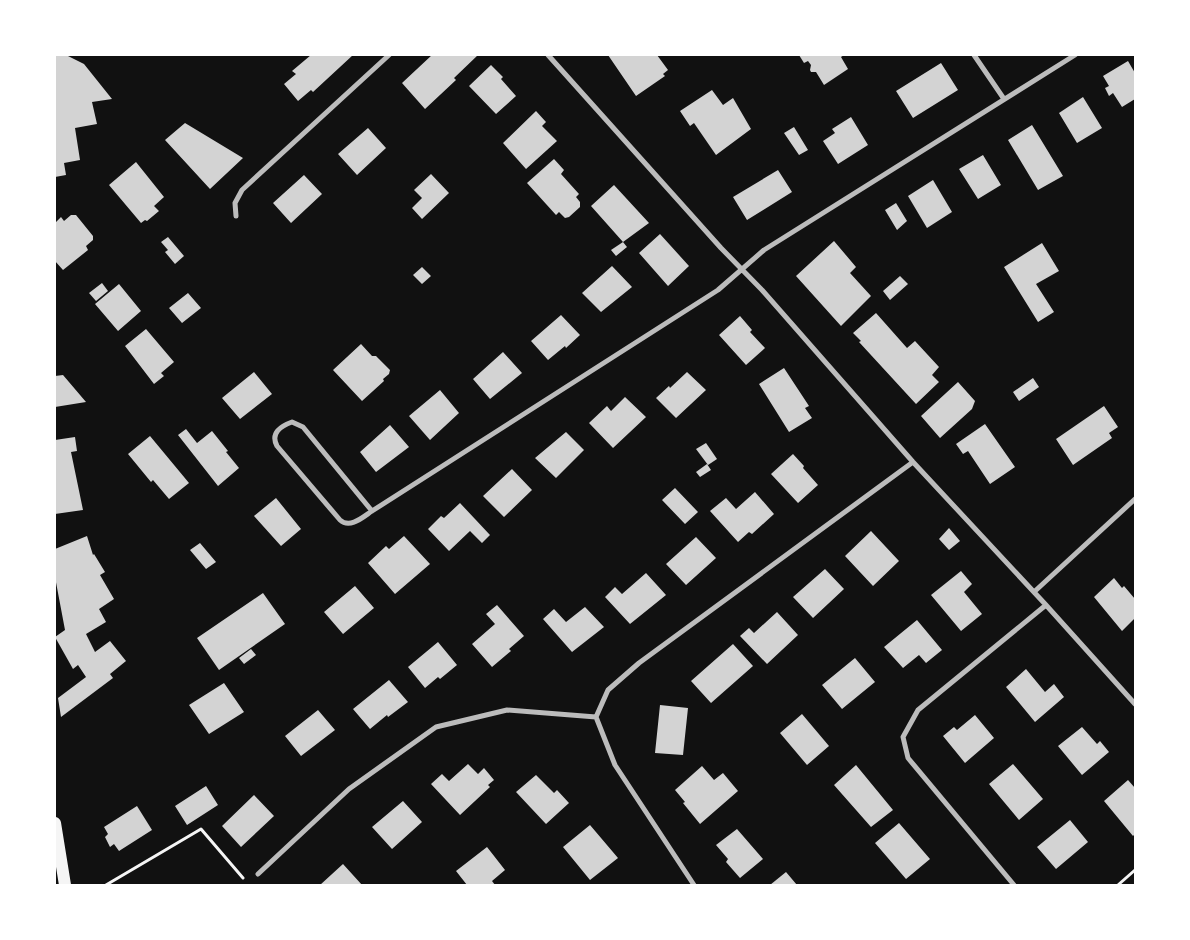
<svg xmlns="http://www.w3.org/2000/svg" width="1190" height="940" viewBox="0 0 1190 940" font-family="'Nunito Sans',sans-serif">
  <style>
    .building { fill: #d3d3d3 }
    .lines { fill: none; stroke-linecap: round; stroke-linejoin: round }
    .path { stroke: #f5f5f5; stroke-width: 3 }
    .minor { stroke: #bcbcbc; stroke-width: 5 }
    .primary { stroke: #f5f5f5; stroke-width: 12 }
  </style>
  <rect width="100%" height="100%" fill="#111"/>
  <path class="building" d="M 55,55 L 66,55 L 84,64 L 112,99 L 92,102 L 97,124 L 75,128 L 80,160 L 64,163 L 66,175 L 55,177 Z
    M 311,55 L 353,55 L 313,92 L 311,90 L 298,101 L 284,84 L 296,74 L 292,71 Z
    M 432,55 L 478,55 L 454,78 L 456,80 L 425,109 L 402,83 Z
    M 608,55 L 657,55 L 668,70 L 663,74 L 665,76 L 636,96 Z
    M 799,55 L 844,55 L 841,57 L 848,69 L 824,85 L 816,72 L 811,72 L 810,70 L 811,65 L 808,61 L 804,63 Z
    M 1128,61 L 1135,73 L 1135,99 L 1122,107 L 1113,93 L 1109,96 L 1105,88 L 1109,86 L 1103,76 Z
    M 941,63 L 958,90 L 913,118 L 896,91 Z
    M 491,65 L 503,77 L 501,79 L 516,96 L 496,114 L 469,86 Z
    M 712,90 L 723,105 L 733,98 L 751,129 L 716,155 L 694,123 L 690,126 L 680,111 Z
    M 1083,97 L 1102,128 L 1077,143 L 1059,113 Z
    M 536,111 L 546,122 L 542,126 L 557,141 L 526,169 L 503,143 Z
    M 851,117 L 868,145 L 838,164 L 823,141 L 835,133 L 832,129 Z
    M 185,123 L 243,158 L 210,189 L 165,140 Z
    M 1032,125 L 1063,176 L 1038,190 L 1008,140 Z
    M 794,127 L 808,150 L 799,155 L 784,133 Z
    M 368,128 L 386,148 L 357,175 L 338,154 Z
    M 983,155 L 1001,185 L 978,199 L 959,169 Z
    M 554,159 L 564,170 L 561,174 L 579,194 L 576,197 L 580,202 L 580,207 L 569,217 L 565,218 L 559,212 L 556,215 L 527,183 Z
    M 136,162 L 164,197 L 154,206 L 159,211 L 147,221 L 145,220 L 141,223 L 109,185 Z
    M 778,170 L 792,192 L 747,220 L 733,197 Z
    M 431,174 L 449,193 L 422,219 L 412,208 L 422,198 L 414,190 Z
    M 304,175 L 322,194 L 291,223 L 273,203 Z
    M 933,180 L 952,212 L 927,228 L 908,196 Z
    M 614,185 L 649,223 L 623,242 L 591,206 Z
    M 896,203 L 907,221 L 897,230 L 885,210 Z
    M 71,215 L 76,215 L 93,236 L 93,240 L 86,246 L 88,250 L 63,270 L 55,261 L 55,223 L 61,217 L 64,221 Z
    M 660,234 L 689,266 L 668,286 L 639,253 Z
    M 168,237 L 184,256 L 175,264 L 165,252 L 168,250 L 161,242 Z
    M 834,241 L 856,267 L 850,273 L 871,296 L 841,326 L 796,276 Z
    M 623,242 L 627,247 L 616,256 L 611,250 Z
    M 1042,243 L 1059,271 L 1036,284 L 1054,312 L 1038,322 L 1004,267 Z
    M 612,266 L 632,287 L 601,312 L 582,293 Z
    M 422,267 L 431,276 L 422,284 L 413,275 Z
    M 900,276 L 908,284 L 890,300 L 883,291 Z
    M 102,283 L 108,291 L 96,301 L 89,293 Z
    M 119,284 L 141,311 L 118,331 L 95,304 Z
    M 188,293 L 201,308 L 182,323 L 169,308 Z
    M 876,313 L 907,348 L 915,341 L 939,367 L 932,375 L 939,382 L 916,404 L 859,342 L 861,341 L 853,333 Z
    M 561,315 L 580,335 L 566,348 L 565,346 L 548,360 L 531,341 Z
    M 740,316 L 752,330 L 750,332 L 765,348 L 746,365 L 719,335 Z
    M 146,329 L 174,362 L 161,373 L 164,376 L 154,384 L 125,346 Z
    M 361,344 L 372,356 L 376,356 L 390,370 L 389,374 L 383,379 L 384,381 L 362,401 L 333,370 Z
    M 503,352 L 522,373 L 490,399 L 473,379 Z
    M 784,368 L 809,406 L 805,408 L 812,418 L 789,432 L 759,384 Z
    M 254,372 L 272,394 L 240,419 L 222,398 Z
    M 687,372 L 706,390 L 676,418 L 656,398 L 669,386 L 670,388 Z
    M 63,375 L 86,402 L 55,407 L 55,376 Z
    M 1033,378 L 1039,387 L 1019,401 L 1013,392 Z
    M 958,382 L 975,401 L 972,409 L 940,438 L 921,416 Z
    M 440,390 L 459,413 L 430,440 L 409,416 Z
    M 625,397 L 646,417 L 613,448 L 589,423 L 607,406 L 611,411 Z
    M 1104,406 L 1118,427 L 1109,433 L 1112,438 L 1073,465 L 1056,439 Z
    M 985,424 L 1015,467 L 990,484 L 968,451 L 963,454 L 956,444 Z
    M 390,425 L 409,447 L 376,472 L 360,452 Z
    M 186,429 L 197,443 L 212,431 L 228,451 L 226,452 L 239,468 L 218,486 L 178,435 Z
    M 566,432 L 584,450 L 556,478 L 535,458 Z
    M 150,436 L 189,483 L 169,499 L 153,480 L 151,482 L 128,454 Z
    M 75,437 L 77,451 L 71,452 L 83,510 L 55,514 L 55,440 Z
    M 706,443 L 717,459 L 708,465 L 696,449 Z
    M 793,454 L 804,466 L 803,468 L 818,485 L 798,503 L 771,474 Z
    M 707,464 L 711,470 L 700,477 L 696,472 Z
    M 512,469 L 532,490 L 504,517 L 483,496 Z
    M 675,488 L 698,512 L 685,524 L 662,500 Z
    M 755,492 L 774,514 L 752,534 L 749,532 L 738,542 L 710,511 L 726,498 L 736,509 Z
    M 276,498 L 301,529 L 281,546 L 254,516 Z
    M 460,503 L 490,535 L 482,543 L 470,531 L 449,551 L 428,529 L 441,516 L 444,518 Z
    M 949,528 L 960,541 L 949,550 L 939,539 Z
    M 871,531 L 899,561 L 873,586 L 845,556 Z
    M 87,536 L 93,555 L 94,554 L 105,572 L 100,575 L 114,599 L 99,609 L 106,622 L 86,634 L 95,652 L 110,641 L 126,661 L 110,674 L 113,678 L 61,717 L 58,698 L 86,677 L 78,665 L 73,669 L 55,637 L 65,630 L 55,577 L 55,549 Z
    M 404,536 L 430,564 L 395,594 L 368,563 L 386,546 L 389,549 Z
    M 696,537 L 716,558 L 686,585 L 666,564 Z
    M 200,543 L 216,562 L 206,569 L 190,550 Z
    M 825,569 L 844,589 L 813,618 L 793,597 Z
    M 961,571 L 972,584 L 964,592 L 982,614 L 961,631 L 931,595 Z
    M 646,573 L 666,595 L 630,624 L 605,597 L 615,587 L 622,594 Z
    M 1114,578 L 1122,588 L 1124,586 L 1135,599 L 1135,618 L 1122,631 L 1094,597 Z
    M 355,586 L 374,608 L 343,634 L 324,612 Z
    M 263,593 L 285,624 L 219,670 L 197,638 Z
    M 497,605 L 524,636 L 509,649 L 511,651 L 492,667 L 472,644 L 495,624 L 486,614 Z
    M 585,607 L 604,627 L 572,652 L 543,619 L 554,609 L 566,622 Z
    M 777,612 L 798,635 L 767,664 L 740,636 L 749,628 L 754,633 Z
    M 917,620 L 942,650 L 926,663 L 919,655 L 903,668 L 884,647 Z
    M 438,642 L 457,665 L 440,679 L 438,677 L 425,688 L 408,667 Z
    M 733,644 L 753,666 L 711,703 L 691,681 Z
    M 251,649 L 256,655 L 244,664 L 239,658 Z
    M 855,658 L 875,682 L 842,709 L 822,685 Z
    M 1026,669 L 1045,692 L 1054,684 L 1064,697 L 1035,722 L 1006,687 Z
    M 389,680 L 408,702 L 388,717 L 387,715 L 370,729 L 353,709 Z
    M 224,683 L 244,712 L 209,734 L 189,705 Z
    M 660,705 L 688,708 L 683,755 L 655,753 Z
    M 318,710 L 335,730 L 301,756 L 285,736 Z
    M 802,714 L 829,746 L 807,765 L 780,733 Z
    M 975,715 L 994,738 L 965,763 L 943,736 L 954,727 L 957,730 Z
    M 1082,727 L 1097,744 L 1100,741 L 1109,752 L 1082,775 L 1058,746 Z
    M 468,764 L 478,774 L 484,768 L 494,780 L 488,785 L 490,787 L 460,815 L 431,784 L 442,774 L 449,781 Z
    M 1013,764 L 1043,799 L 1019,820 L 989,784 Z
    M 856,765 L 893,810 L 871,827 L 834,785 Z
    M 702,766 L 714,780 L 723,773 L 738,791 L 700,824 L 683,803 L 685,802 L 675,790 Z
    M 536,775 L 554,793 L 557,790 L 569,803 L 546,824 L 516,792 Z
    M 1128,780 L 1135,788 L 1135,834 L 1133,836 L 1104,801 Z
    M 206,786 L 218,805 L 187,825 L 175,806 Z
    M 254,795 L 274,816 L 241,847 L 222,826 Z
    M 403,801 L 422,822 L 392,849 L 372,827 Z
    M 137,806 L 152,830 L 119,851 L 114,844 L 110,847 L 105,837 L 108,834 L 104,827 Z
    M 1070,820 L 1088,842 L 1056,869 L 1037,847 Z
    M 899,823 L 930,859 L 906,879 L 875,843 Z
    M 590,825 L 618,858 L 590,880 L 563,847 Z
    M 737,829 L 763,859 L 740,878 L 726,862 L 728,859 L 716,845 Z
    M 487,847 L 505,870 L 492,881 L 495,885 L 467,885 L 456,871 Z
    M 343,864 L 362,885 L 320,885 Z
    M 786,872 L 797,885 L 770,885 Z"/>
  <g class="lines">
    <path class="path" d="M 106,885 L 201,829 L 243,878
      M 1118,885 L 1135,870"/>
    <path class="minor" d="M 548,55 L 721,248 L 762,290 L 913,462 L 1046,605 L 1135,704
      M 974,55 L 1004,99
      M 236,216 L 235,203 L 242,190 L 389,55
      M 372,511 L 303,427 L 292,422 C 281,426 270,433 277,446 L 340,520 C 350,529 363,517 372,511 L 718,290 L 764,250 L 1075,55
      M 1034,592 L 1135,499
      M 596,717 L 615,765 L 694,885
      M 258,874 L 349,789 L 436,727 L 507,710 L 596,717 L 608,690 L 639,663 L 913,462
      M 1014,885 L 908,758 L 903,737 L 918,710 L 1046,605"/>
    <path class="primary" d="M 55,823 L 65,885"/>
  </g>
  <rect width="1190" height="940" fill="none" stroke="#ffffff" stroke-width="112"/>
</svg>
